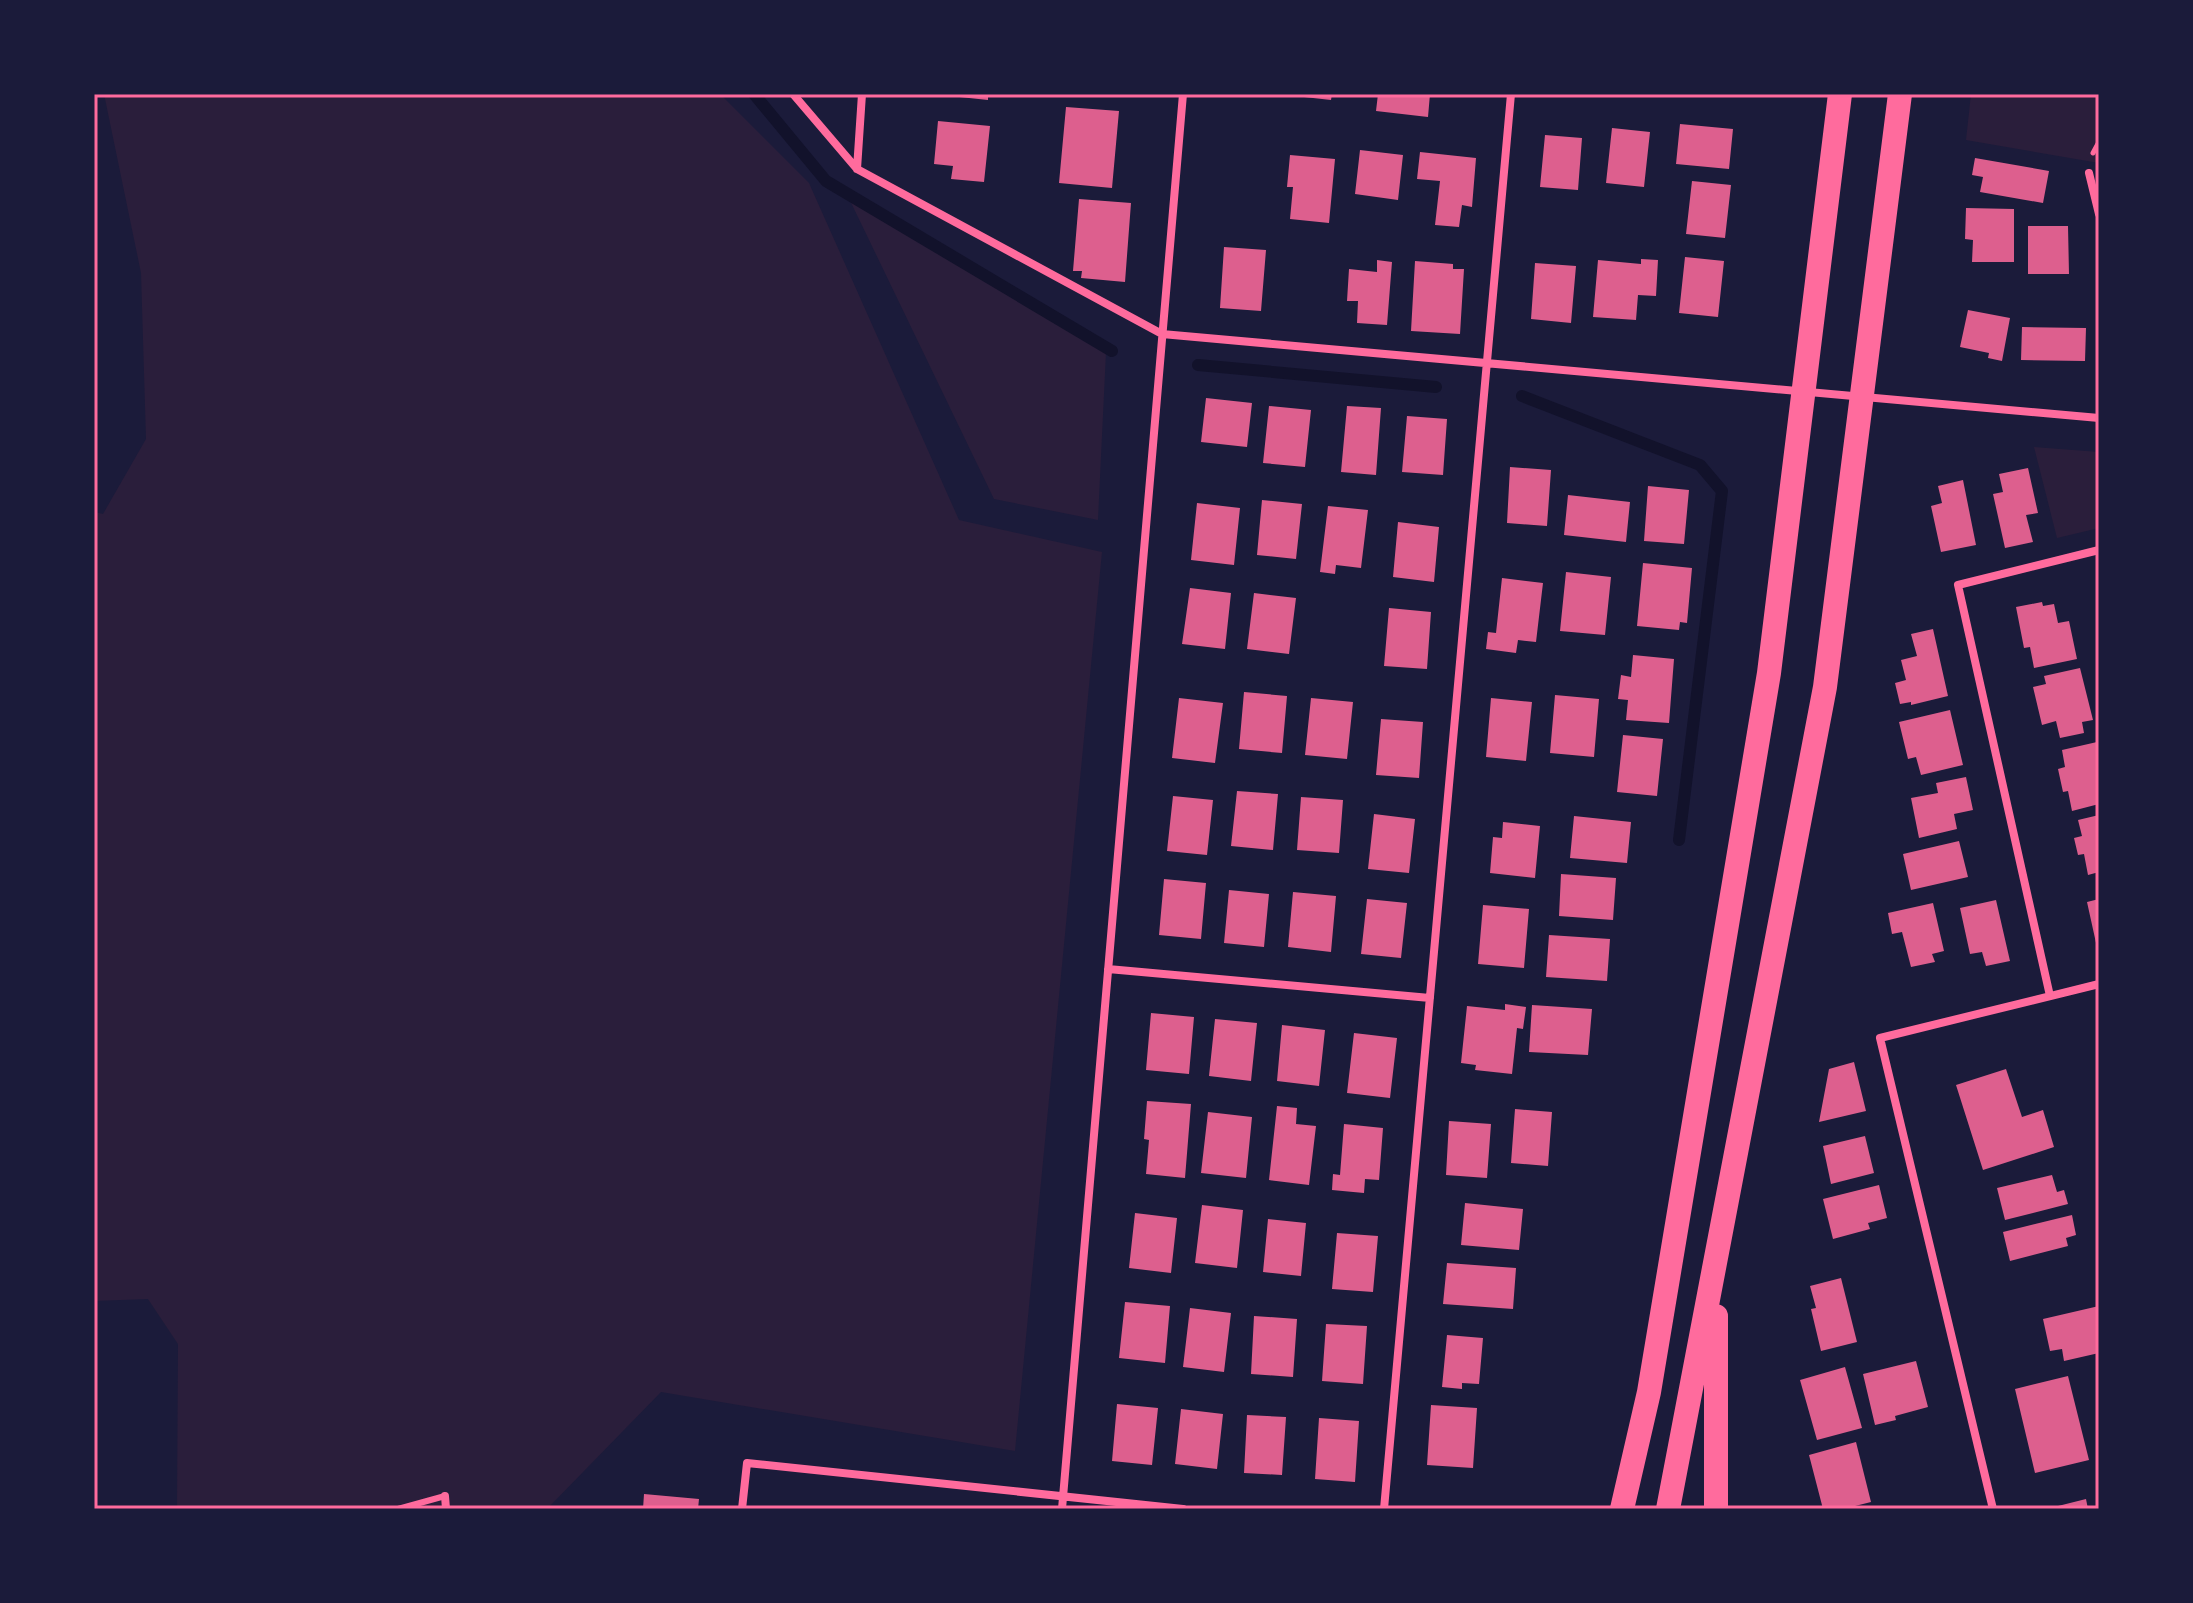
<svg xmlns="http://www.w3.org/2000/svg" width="2193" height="1603" viewBox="0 0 2193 1603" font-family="Signika,sans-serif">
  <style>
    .green { fill: #2a1e3b }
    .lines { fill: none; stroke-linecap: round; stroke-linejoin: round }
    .stream { stroke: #12122b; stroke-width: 12 }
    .building { fill: #dd5f8e }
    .path { stroke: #ff6b9d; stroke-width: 5 }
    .service { stroke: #ff6b9d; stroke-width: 6 }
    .minor { stroke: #ff6b9d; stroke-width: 8 }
    .motorway { stroke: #ff6b9d; stroke-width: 24 }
    .neatline { fill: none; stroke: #ff6b9d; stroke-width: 3 }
  </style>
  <rect width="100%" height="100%" fill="#1b1b3a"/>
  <path class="green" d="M 104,94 L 720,94 L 809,183 L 959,520 L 1102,552 L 1015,1451 L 661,1392 L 547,1509 L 177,1509 L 178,1344 L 148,1299 L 94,1301 L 94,512 L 103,514 L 146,439 L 141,273 Z
    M 1971,94 L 2099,94 L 2099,163 L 1966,140 Z
    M 843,186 L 1106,352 L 1098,520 L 994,499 Z
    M 2034,447 L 2099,452 L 2099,528 L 2057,538 Z"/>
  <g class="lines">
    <path class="stream" d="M 754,94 L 826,181 L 1112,351
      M 1198,365 L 1436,387
      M 1522,396 L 1700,465 L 1722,491 L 1679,840"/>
  </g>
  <path class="building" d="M 950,94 L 988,94 L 988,100 L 950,96 Z
    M 1295,94 L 1332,94 L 1331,100 L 1295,96 Z
    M 1378,94 L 1430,94 L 1428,117 L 1376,111 Z
    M 1066,107 L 1119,111 L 1112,188 L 1059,183 Z
    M 938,121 L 990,126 L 984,182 L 951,179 L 953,166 L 934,164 Z
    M 1680,124 L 1733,129 L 1729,169 L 1676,164 Z
    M 1612,128 L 1650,132 L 1644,187 L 1606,183 Z
    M 1545,135 L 1582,138 L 1578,190 L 1540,187 Z
    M 1360,150 L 1403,155 L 1398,200 L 1355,194 Z
    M 1420,152 L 1476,158 L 1472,207 L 1462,205 L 1459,227 L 1435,225 L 1440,181 L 1417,179 Z
    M 1290,155 L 1335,159 L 1329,223 L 1290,219 L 1293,187 L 1287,187 Z
    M 1975,158 L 2049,171 L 2043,203 L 1980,192 L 1983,177 L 1972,175 Z
    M 1692,181 L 1731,185 L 1725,238 L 1686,234 Z
    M 1079,199 L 1131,203 L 1125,282 L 1081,278 L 1082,271 L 1073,271 Z
    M 1966,208 L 2014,209 L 2014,262 L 1972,262 L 1973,240 L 1965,239 Z
    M 2028,226 L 2068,226 L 2069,274 L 2028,274 Z
    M 1224,247 L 1266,250 L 1261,311 L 1220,308 Z
    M 1685,257 L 1724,261 L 1718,317 L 1679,313 Z
    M 1641,259 L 1658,260 L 1656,296 L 1638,295 L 1636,320 L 1593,317 L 1598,260 L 1641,264 Z
    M 1377,260 L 1392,262 L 1387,325 L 1357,323 L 1358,301 L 1347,301 L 1349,269 L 1377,272 Z
    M 1415,261 L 1453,264 L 1453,269 L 1464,269 L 1460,334 L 1411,331 Z
    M 1535,263 L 1576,266 L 1571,323 L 1531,319 Z
    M 1968,310 L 2010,318 L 2002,361 L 1988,358 L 1989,353 L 1960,347 Z
    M 2022,327 L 2086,328 L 2085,361 L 2021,360 Z
    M 1206,398 L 1252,403 L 1247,447 L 1201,442 Z
    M 1269,406 L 1311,410 L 1305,467 L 1263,463 Z
    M 1347,406 L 1381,408 L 1376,475 L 1341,472 Z
    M 1407,416 L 1447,419 L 1443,475 L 1402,472 Z
    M 1510,467 L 1551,470 L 1547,526 L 1507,523 Z
    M 2028,468 L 2038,513 L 2026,515 L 2033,542 L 2005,548 L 1993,494 L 2003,492 L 1999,474 Z
    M 1963,480 L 1976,545 L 1941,552 L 1931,506 L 1942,503 L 1938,486 Z
    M 1648,486 L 1689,490 L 1684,544 L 1644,541 Z
    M 1568,495 L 1630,502 L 1626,542 L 1564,535 Z
    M 1262,500 L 1302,504 L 1296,559 L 1257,555 Z
    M 1197,503 L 1240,508 L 1234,565 L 1191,560 Z
    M 1328,506 L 1368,510 L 1361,568 L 1336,565 L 1335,574 L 1320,572 Z
    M 1398,522 L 1439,527 L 1434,582 L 1393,577 Z
    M 1643,563 L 1692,568 L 1687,623 L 1680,622 L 1679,630 L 1637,626 Z
    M 1566,572 L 1611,577 L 1605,635 L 1560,631 Z
    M 1502,578 L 1543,583 L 1536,642 L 1518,640 L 1516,653 L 1486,649 L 1488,632 L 1496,633 Z
    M 1190,588 L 1231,593 L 1225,649 L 1182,644 Z
    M 1254,593 L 1296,598 L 1289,654 L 1247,649 Z
    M 2042,602 L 2043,606 L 2054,604 L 2058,623 L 2069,621 L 2077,659 L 2034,668 L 2030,647 L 2024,648 L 2016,607 Z
    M 1389,608 L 1431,612 L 1427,669 L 1384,666 Z
    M 1933,629 L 1948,696 L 1911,705 L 1911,702 L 1900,704 L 1895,683 L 1906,680 L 1901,660 L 1917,656 L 1911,634 Z
    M 1633,655 L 1674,659 L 1669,723 L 1626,720 L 1628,700 L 1618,699 L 1621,675 L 1631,677 Z
    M 2080,668 L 2093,720 L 2082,722 L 2084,733 L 2060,738 L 2056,721 L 2042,725 L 2033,687 L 2046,684 L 2044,676 Z
    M 1244,692 L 1287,696 L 1282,753 L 1239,749 Z
    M 1555,695 L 1599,699 L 1594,757 L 1550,753 Z
    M 1179,698 L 1223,703 L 1215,763 L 1172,758 Z
    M 1311,698 L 1353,702 L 1347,759 L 1305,755 Z
    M 1491,698 L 1532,702 L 1526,761 L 1486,757 Z
    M 1950,710 L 1963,765 L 1921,775 L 1916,757 L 1908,759 L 1899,722 Z
    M 1381,719 L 1423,722 L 1419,778 L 1376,775 Z
    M 1623,735 L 1663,739 L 1657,796 L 1617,792 Z
    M 2097,742 L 2099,804 L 2072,811 L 2068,791 L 2063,792 L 2058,769 L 2065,767 L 2062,750 Z
    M 1966,777 L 1973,810 L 1954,814 L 1957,829 L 1919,838 L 1911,798 L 1938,793 L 1936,783 Z
    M 1237,791 L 1278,794 L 1273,850 L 1231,846 Z
    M 1173,796 L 1213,800 L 1207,855 L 1167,851 Z
    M 1301,797 L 1343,800 L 1339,853 L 1297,850 Z
    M 1374,814 L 1415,819 L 1409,873 L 1368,869 Z
    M 2099,815 L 2099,872 L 2088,875 L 2084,854 L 2078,855 L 2074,838 L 2082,836 L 2078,820 Z
    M 1574,816 L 1631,822 L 1627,863 L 1570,858 Z
    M 1503,822 L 1540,826 L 1535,878 L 1490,873 L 1493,837 L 1502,838 Z
    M 1959,841 L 1968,877 L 1911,890 L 1903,854 Z
    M 1561,874 L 1616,878 L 1613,920 L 1559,916 Z
    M 1164,879 L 1206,883 L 1201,939 L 1159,935 Z
    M 1229,890 L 1269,894 L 1264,947 L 1224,943 Z
    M 1293,892 L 1336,896 L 1331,952 L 1288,947 Z
    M 1367,899 L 1407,903 L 1401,958 L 1361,954 Z
    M 2099,899 L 2099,952 L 2098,952 L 2087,902 Z
    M 1996,900 L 2010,961 L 1986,966 L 1982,952 L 1970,954 L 1960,908 Z
    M 1933,903 L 1944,951 L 1932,954 L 1935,962 L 1911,967 L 1902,932 L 1892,934 L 1888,913 Z
    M 1483,905 L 1529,909 L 1524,968 L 1478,964 Z
    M 1549,935 L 1610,939 L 1607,981 L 1546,977 Z
    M 1505,1004 L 1526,1007 L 1523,1029 L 1517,1028 L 1512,1074 L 1475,1070 L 1476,1065 L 1461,1063 L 1467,1006 L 1505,1010 Z
    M 1532,1005 L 1592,1009 L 1588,1055 L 1529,1052 Z
    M 1151,1013 L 1194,1017 L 1189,1074 L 1146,1070 Z
    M 1215,1019 L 1257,1023 L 1251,1081 L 1209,1076 Z
    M 1282,1025 L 1325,1030 L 1319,1086 L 1277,1081 Z
    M 1354,1033 L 1397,1038 L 1390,1098 L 1347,1093 Z
    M 1854,1062 L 1866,1111 L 1819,1122 L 1829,1069 Z
    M 2006,1069 L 2022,1117 L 2043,1110 L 2054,1147 L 1983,1170 L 1956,1085 Z
    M 1147,1101 L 1191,1104 L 1185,1178 L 1146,1174 L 1149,1140 L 1144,1139 Z
    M 1277,1106 L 1297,1108 L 1296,1124 L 1316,1126 L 1309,1185 L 1269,1180 Z
    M 1515,1109 L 1552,1112 L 1548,1166 L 1511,1163 Z
    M 1208,1112 L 1252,1117 L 1246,1178 L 1201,1173 Z
    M 1449,1121 L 1491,1124 L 1487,1178 L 1446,1175 Z
    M 1344,1124 L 1383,1128 L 1379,1180 L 1365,1179 L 1364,1193 L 1332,1190 L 1333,1174 L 1340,1175 Z
    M 1865,1136 L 1874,1173 L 1831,1184 L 1823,1146 Z
    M 2052,1175 L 2057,1192 L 2064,1190 L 2068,1204 L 2005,1220 L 1997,1188 Z
    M 1879,1185 L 1887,1218 L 1868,1223 L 1870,1229 L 1833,1239 L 1823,1199 Z
    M 1465,1203 L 1523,1209 L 1519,1250 L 1461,1245 Z
    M 1202,1205 L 1243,1210 L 1237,1268 L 1195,1263 Z
    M 1135,1213 L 1177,1218 L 1171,1273 L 1129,1268 Z
    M 2072,1215 L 2076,1235 L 2066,1238 L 2068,1246 L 2010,1261 L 2003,1232 Z
    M 1268,1219 L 1306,1223 L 1301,1276 L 1263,1272 Z
    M 1337,1233 L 1378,1236 L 1373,1292 L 1332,1289 Z
    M 1447,1263 L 1516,1268 L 1513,1309 L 1443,1304 Z
    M 1841,1278 L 1857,1342 L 1821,1351 L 1811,1309 L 1816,1308 L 1810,1286 Z
    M 1125,1302 L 1170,1306 L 1165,1363 L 1119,1358 Z
    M 2099,1306 L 2099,1353 L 2064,1361 L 2062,1349 L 2050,1351 L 2043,1319 Z
    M 1190,1308 L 1231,1313 L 1224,1372 L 1183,1367 Z
    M 1254,1316 L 1297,1319 L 1293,1377 L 1251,1374 Z
    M 1326,1324 L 1367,1326 L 1363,1384 L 1322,1381 Z
    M 1447,1335 L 1483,1338 L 1479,1384 L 1462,1383 L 1462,1389 L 1442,1387 Z
    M 1916,1361 L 1928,1407 L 1895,1416 L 1896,1420 L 1875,1425 L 1863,1374 Z
    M 1845,1367 L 1862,1428 L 1817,1440 L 1800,1380 Z
    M 2068,1376 L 2089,1460 L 2035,1473 L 2015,1389 Z
    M 1117,1404 L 1158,1408 L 1152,1465 L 1112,1461 Z
    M 1431,1405 L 1477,1408 L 1473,1468 L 1427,1465 Z
    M 1181,1409 L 1223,1414 L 1217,1469 L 1175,1464 Z
    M 1247,1415 L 1286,1417 L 1282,1475 L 1244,1473 Z
    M 1319,1418 L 1359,1421 L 1355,1482 L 1315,1479 Z
    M 1856,1442 L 1871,1502 L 1843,1509 L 1823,1509 L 1809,1455 Z
    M 644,1494 L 699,1499 L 698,1509 L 643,1509 Z
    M 2086,1499 L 2088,1509 L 2050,1509 L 2050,1508 Z"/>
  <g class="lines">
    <path class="path" d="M 2093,153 L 2099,142"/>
    <path class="service" d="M 398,1509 L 445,1496"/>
    <path class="minor" d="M 793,94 L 857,169 L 1162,334 L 2099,418
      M 857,169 L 862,94
      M 2089,173 L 2099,214
      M 1108,969 L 1430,998
      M 2050,996 L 1958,585 L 2099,550
      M 445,1496 L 446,1509
      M 742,1509 L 747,1463 L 1183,1509
      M 1062,1509 L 1183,94
      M 1384,1509 L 1511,94
      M 1993,1509 L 1880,1038 L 2099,984"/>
    <path class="motorway" d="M 1622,1509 L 1649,1392 L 1769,673 L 1840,94
      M 1668,1509 L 1825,687 L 1900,94
      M 1716,1509 L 1716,1316"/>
  </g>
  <rect width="2193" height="1603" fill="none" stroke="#1b1b3a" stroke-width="192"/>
  <rect x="96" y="96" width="2001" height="1411" class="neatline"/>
</svg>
